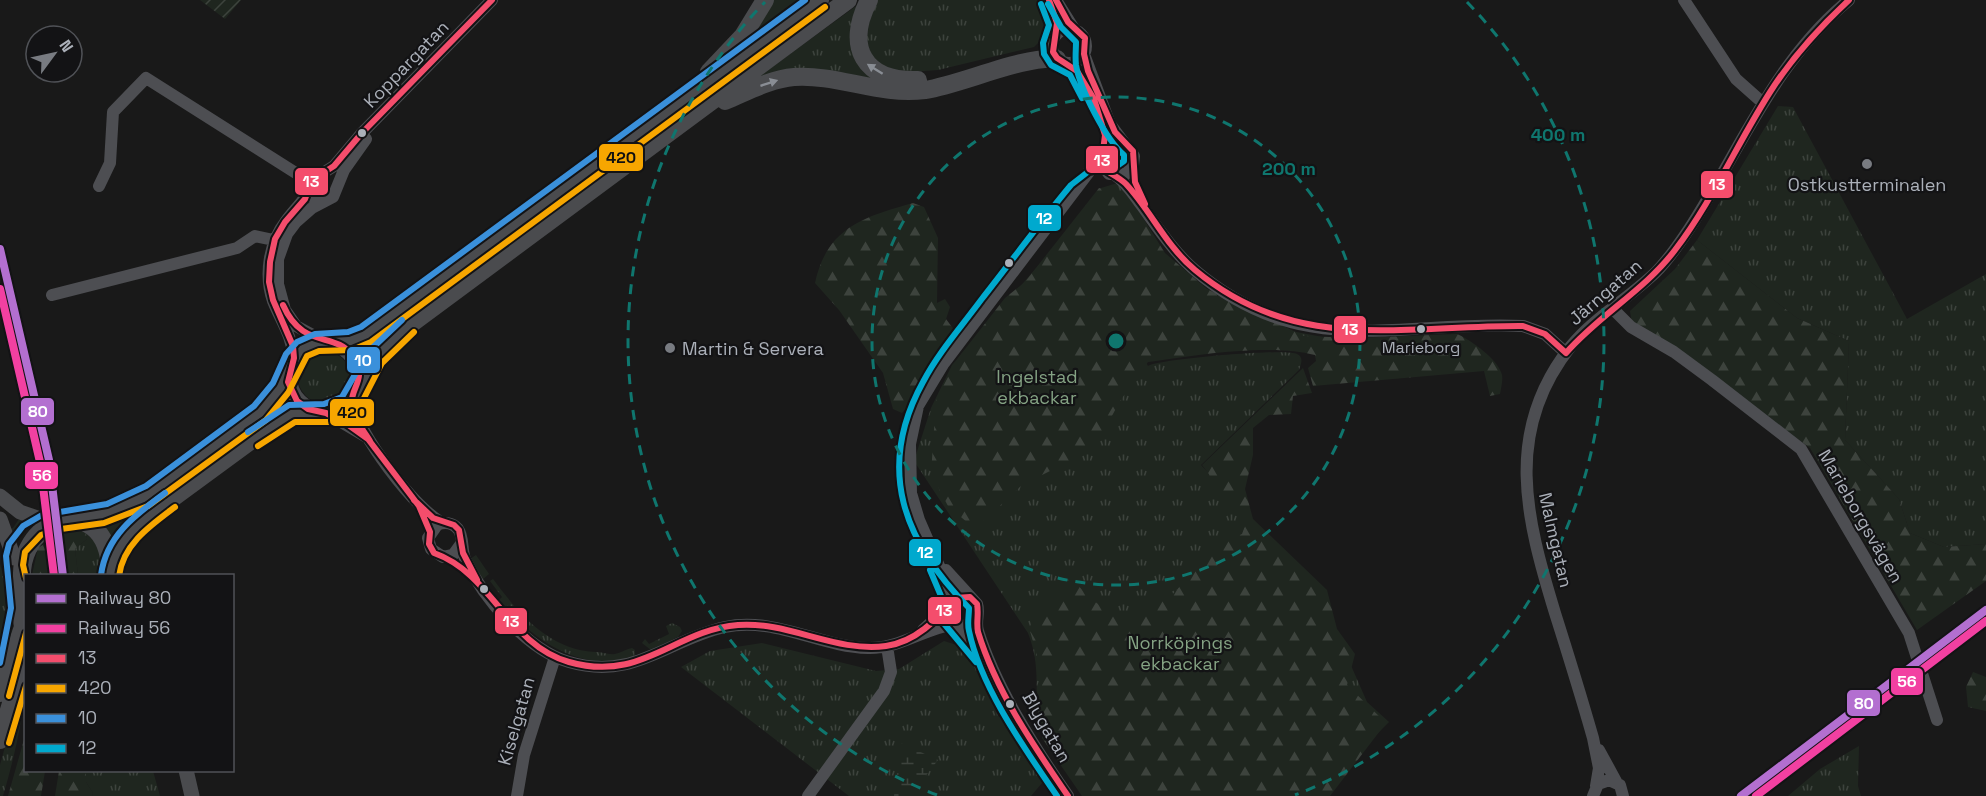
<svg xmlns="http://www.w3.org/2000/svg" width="1986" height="796" viewBox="0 0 1986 796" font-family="'Space Grotesk',sans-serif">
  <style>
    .grass { fill: url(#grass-tufts) }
    .forest { fill: url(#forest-firs) }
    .wetland { fill: url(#wetland-marsh) }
    .garden { fill: url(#garden-furrows) }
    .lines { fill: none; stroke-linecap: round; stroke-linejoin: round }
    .minor { stroke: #4d4e52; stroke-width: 12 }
    .major { stroke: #4a4b4e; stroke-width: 15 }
    .highway { stroke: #4a4b4e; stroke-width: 18 }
    .bus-1-casing { stroke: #131315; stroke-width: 10 }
    .bus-2-casing { stroke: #131315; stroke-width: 10 }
    .bus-3-casing { stroke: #131315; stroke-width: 10 }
    .bus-4-casing { stroke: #131315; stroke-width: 10 }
    .bus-1 { stroke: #f44d6c; stroke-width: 6 }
    .bus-2 { stroke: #f7a600; stroke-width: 6 }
    .bus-3 { stroke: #3a90db; stroke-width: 6 }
    .bus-4 { stroke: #00a9ce; stroke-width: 6 }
    .rail-1-casing { stroke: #131315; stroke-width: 12 }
    .rail-2-casing { stroke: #131315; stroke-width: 12 }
    .rail-1 { stroke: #b36fd0; stroke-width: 8 }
    .rail-2 { stroke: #f240a1; stroke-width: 8 }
    .oneway { fill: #898d94 }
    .ring { fill: none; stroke: #0f766e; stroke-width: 3; stroke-dasharray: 10 8 }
    .bus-dot { fill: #abb0b9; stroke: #131315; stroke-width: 2 }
    .poi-dot { fill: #787b81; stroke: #131315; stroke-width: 2 }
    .labels { text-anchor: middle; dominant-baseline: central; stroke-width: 4.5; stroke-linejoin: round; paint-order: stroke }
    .bus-label { font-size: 16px; fill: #abb0b9; stroke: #131315 }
    .street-label { font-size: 18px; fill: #abb0b9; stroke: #131315 }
    .poi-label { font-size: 18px; fill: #abb0b9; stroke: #131315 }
    .park-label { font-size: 18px; fill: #84a283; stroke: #131315 }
    .centre { fill: #0f766e; stroke: #131315; stroke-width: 3 }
    .ring-label { font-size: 18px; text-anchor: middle; font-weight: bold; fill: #0f766e; stroke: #131315; stroke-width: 4.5; stroke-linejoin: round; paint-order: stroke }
    .line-badge { stroke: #131315; stroke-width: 2 }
    .badge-label { font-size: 16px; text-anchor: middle; font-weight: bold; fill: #fff }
    .pale-badge-label { font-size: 16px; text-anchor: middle; font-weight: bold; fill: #111 }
  </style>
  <defs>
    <pattern id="grass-tufts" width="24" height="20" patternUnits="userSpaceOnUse" patternTransform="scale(1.5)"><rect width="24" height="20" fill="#1f261f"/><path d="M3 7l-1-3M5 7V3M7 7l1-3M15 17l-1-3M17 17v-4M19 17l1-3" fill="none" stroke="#3d433d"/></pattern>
    <pattern id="forest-firs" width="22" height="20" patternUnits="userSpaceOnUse" patternTransform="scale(1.5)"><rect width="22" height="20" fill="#1f261f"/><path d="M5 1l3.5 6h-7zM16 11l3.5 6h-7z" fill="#3d433d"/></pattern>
    <pattern id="wetland-marsh" width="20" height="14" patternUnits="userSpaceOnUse" patternTransform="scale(1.5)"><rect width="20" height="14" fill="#1f261f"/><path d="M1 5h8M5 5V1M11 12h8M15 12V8" fill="none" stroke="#3d433d"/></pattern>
    <pattern id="garden-furrows" width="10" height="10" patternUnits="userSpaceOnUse" patternTransform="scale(1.5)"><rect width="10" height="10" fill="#1f261f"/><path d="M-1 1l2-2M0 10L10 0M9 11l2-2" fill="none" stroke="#3d433d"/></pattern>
  </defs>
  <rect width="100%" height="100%" fill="#191919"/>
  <path class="grass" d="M 771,0 L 804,0 L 743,45 Z
    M 875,0 L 1043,0 L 1051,30 L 1034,47 L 938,70 L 909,72 L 888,69 L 875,61 L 866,45 L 871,5 Z
    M 863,1 L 852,25 L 851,47 L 885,81 L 749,84 Z
    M 1778,106 L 1793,107 L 1907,319 L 1986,274 L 1986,544 L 1944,547 L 1910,533 L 1899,499 L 1845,440 L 1849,341 L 1797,318 L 1697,240 Z
    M 1121,182 L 1164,253 L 1192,280 L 1270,327 L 1328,338 L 1144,359 L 1148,366 C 1160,359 1286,348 1297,354 C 1304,357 1301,364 1299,370 L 1201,465 L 1317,588 L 1367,702 L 1389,722 L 1374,737 L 1060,760 C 1054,749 1042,735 1040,723 C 1033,690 1042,669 1028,633 L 914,461 L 931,408 L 952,365 L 1071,228 L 1101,188 Z
    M298 377a26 26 0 1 1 52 0a26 26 0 1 1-52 0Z
    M 287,394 L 294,405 L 115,544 L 94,526 L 126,517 L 140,509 L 269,415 Z
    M 21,516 L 33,521 L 12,542 L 8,530 L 13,528 Z
    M 86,533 L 97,544 L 104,575 L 78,575 L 75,549 L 87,539 Z
    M 476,555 L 489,574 L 483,579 L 470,559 Z
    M 0,564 L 9,596 L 9,629 L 13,630 L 0,675 Z
    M 493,579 C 519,614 549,650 596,652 C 602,652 608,655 615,654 C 621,653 626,649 632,648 L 635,650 L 634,657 C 578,673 534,640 499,600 L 502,597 L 490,581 Z
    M 672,623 L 680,627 L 682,631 L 678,637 L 651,650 L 642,643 L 645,639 L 649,644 L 669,634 L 666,626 Z
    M 944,641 L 969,649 L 998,716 L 1014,726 L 1047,777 L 1031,796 L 849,796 L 681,667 L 710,651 L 762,643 L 876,671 L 899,669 Z
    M 25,671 C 25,715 15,754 3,796 L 0,796 L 0,765 L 8,736 L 14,730 L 19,716 Z
    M 1859,746 L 1858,786 L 1861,796 L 1788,796 L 1820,769 Z
    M 86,770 L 153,771 L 160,796 L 92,796 L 93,793 L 86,782 Z"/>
  <path class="forest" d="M 1099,188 L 1127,193 L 1165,253 L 1207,289 L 1304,336 L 1354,338 L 1457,334 C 1471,340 1499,360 1502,375 C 1503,381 1501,388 1500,394 L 1490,396 L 1484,371 L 1313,386 L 1308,368 L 1316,361 L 1315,355 C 1270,343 1195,355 1148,362 L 1120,401 L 1094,449 L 1022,485 L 975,529 L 948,506 L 931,474 L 936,400 L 958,358 L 1005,298 L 1025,282 Z
    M 913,203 L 924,207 L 938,238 L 937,303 L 945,299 L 950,307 L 946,319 L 955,331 C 953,341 912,405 902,413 L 893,409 L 883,373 L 839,310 L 815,283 C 827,227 864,217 913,203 Z
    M 1697,240 L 1797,318 L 1849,341 L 1845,440 L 1899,499 L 1910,533 L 1944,547 L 1986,544 L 1986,581 L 1917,630 L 1810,448 L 1677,350 L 1632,324 L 1630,311 L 1675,269 Z
    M 1303,368 L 1312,393 L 1293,396 L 1291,414 L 1269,415 L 1253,428 L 1253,455 L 1245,489 L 1253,519 L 1327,590 L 1337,629 L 1355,654 L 1347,685 L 1386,723 L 1330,796 L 1082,796 L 1042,738 L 1042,673 L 1030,631 L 1032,613 L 1048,604 L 1070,577 L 1091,599 L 1114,615 L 1128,616 L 1170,597 L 1222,541 L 1242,534 L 1246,523 L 1202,465 Z
    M 63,525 L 86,533 L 87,539 L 75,549 L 78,575 L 66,575 Z
    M 52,539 L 54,575 L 32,575 L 38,548 Z
    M 1973,672 L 1986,677 L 1986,711 L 1968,707 L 1966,687 Z
    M 25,736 L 26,770 L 45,771 L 41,796 L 8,796 Z
    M 59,771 L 86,771 L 86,782 L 93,793 L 92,796 L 55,796 Z"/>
  <path class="wetland" d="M 901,743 L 938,760 L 910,796 L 894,796 Z"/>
  <path class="garden" d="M 200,0 L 241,0 L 225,19 Z"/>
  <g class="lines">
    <path class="minor" d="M 1056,0 L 1074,29
      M 1684,0 L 1736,79 L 1763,103
      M1052 46a17 17 0 1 1 34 0a17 17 0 1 1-34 0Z
      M 1084,54 L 1110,124 L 1134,156 L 1133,165 L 1126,174 L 1109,174 L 1101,163 L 1102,151 L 1113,142 L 1124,143
      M 1115,175 C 1127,183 1133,194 1142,206 C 1158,228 1175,254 1197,272 C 1305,362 1398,320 1523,326 L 1545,334 L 1566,353
      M 99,186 L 110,163 L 113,112 L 146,78 L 310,182
      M 322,202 L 316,201 L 310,194 L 309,185 L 312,180 L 334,166 L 361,134 L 492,0
      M 52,295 L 237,248 L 255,236 L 283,242
      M 1612,308 L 1631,327 L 1674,352 L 1712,380 L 1801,449 L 1909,633 L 1937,720
      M 324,341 L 296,326 L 285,310 L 278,284 L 278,259 L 287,234 L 296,222 L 312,208 L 333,197 L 344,170 L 366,139
      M 294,358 C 292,336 281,321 273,301 C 264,275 269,243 286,221 C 293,211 303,202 309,191
      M 351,401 C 362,438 410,503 442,523
      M 326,413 L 365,436
      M 461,544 L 453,555 L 443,557 L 431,549 L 428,538 L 437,525 C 444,522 452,522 458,529 C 464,537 461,549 465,559 C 483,598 527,650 569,662 C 634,681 667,640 725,627 C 774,616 820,647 868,648 C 899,649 925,628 955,624
      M 946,570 L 977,604 C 980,613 975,621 978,631 C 996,688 1034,747 1068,796
      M 957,597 L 949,606 L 951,620 L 963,626 L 971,624 L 977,618
      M 951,602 L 949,589 L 919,520 L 911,493 L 910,444 L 918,406 L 944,363 L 1101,156
      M 959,626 L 983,655
      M 923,630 L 949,606
      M 1599,750 L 1617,783
      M 1596,786 L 1599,768 L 1593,738 C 1581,696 1568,654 1555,613 C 1526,518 1503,431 1571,346 C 1595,317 1629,298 1656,272 C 1669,259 1679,244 1689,229 C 1740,151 1775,60 1849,0
      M 517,796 L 524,755 L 555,657
      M 808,796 L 884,691 L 891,672 L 887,646
      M 1593,796 L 1598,784 L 1609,780 L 1620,785 L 1623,796"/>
    <path class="major" d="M 0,496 L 20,512 L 46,521
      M 0,519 L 14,558
      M 186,770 L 192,796"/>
    <path class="highway" d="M 869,0 C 845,46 863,82 918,80
      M 709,72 L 743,36 L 765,0
      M 725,101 C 747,92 770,79 794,77 C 838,74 879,96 925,90 C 963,84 1022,56 1057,59
      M288 377a36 36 0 1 1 72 0a36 36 0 1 1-72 0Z
      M 335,343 L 354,342 L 366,335 L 820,0
      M 359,384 L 375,358 L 396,335 L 848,0
      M 74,520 L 107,514 L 144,498 L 258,415 L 288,375
      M 110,564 L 119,548 L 140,522 L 283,417 L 300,411 L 314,412
      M 26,600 C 0,519 108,484 110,570
      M 0,693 L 23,627 L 18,589
      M 0,740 L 21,670"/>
    <defs>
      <path id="bus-1" d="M 492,0 L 361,134 L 334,166 L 312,180 L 305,199 L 285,222 L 275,239 L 270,262 L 269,282 L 273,300 L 293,346 L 294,358 L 288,382 L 297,401 L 308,409 L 326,413 L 347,424 L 368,439 L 419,506 L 430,532 L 429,544 L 434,553 C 493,574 507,644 569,662 C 642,683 674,630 738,625 C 788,621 836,653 886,646 C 915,642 937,620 955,598 L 970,597 L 977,604 C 979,613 976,623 978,632 C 996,691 1033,745 1068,796
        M 1049,0 L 1057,23 L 1053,52 L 1057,58 L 1077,71 L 1094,99 L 1105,135 L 1102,159 L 1104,169 C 1111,174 1120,178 1126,184 C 1151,211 1166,246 1195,270 C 1297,355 1402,325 1523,326 L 1545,334 L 1566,353
        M 1056,0 L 1068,22 L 1085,38 L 1084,54 L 1088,71 L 1115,132 L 1133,151 L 1135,182 L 1145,204
        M 283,305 C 303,350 334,331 352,355 C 369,378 350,388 352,403 C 353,417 363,430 370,441
        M 1566,353 C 1599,315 1645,290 1675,250 C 1714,199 1739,139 1774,86 C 1796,53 1821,26 1849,0
        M 414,500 L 433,518 L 454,525 L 459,530 L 463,553 L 477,580"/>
      <path id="bus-2" d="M 258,446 L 295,422 L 328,422 L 353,412 L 363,400 L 382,363 L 414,332
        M 119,576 C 123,544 151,525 175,507
        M 26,578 L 23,565 L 25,552 L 41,535 L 54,530 L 104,523 L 148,506 L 266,420 L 288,393 L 307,356 L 319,351 L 352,350 L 371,342 L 825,7
        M 9,696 L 26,633
        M 9,743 L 26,686"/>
      <path id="bus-3" d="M 248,432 L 289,405 L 324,404 L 342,397 L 368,352 L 402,320
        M 101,575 C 106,536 135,515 165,493
        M 0,663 L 11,608 L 6,556 L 9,544 L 23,526 L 42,515 L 107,504 L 146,486 L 254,406 L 273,383 L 286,354 L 297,342 L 315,334 L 348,332 L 361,327 L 805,0"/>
      <path id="bus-4" d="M 1041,4 L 1049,25 L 1043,43 L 1044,54 L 1051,65 L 1070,75 L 1082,98
        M 1048,4 L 1061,27 L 1076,42 C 1076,49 1075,58 1076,65 C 1080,89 1106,140 1124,155 L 1124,161 L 1117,166 L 1089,171 L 1071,185 C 1040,222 1011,262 981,300 C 961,327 938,353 923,382 C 875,469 904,542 969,608 C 969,616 967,624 969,631 C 981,688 1025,749 1057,796
        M 930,570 L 941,596 L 941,620 L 976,662"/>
    </defs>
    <use href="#bus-1" class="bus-1-casing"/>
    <use href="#bus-2" class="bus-2-casing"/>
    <use href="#bus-3" class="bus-3-casing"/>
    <use href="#bus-4" class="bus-4-casing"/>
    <use href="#bus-1" class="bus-1"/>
    <use href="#bus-2" class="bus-2"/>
    <use href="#bus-3" class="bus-3"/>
    <use href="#bus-4" class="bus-4"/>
    <defs>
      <path id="rail-1" d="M 0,249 L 49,460 L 63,576
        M 1741,796 L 1986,610"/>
      <path id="rail-2" d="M 0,289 L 40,462 L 54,576
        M 1756,796 L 1986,621"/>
    </defs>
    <use href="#rail-1" class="rail-1-casing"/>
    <use href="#rail-2" class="rail-2-casing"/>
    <use href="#rail-1" class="rail-1"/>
    <use href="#rail-2" class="rail-2"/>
  </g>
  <defs><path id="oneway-solid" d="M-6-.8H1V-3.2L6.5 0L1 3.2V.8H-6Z" transform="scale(1.5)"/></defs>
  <g class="oneway">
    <use href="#oneway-solid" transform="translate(875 69) rotate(-148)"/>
    <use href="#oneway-solid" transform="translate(769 83) rotate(-18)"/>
  </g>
  <g class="ring">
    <circle cx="1116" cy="341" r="244"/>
    <path d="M937 795A488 488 0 0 1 765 2M1467 2A488 488 0 0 1 1295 795"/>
  </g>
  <g class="bus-dot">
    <circle cx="362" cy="133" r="5"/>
    <circle cx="1009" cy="263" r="5"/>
    <circle cx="1421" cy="329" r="5"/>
    <circle cx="484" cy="589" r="5"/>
    <circle cx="1010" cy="704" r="5"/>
  </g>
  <g class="poi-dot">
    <circle cx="1867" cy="164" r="6"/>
    <circle cx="670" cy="348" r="6"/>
  </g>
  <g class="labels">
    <g class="bus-label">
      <text x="1421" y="347">Marieborg</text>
    </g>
    <g class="street-label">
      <text transform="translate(406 64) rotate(-46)">Koppargatan</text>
      <text transform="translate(1605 292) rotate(-41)">Järngatan</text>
      <text transform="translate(1861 516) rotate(60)">Marieborgsvägen</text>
      <text transform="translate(1556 540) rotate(77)">Malmgatan</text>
      <text transform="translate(516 721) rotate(-74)">Kiselgatan</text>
      <text transform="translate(1047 727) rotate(60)">Blygatan</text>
    </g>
    <g class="poi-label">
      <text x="1867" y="184">Ostkustterminalen</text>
      <text x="682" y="348" text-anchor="start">Martin &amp; Servera</text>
    </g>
    <g class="park-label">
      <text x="1037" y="376">Ingelstad<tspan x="1037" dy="21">ekbackar</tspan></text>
      <text x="1180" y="642">Norrköpings<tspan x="1180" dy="21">ekbackar</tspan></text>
    </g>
  </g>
  <circle cx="1116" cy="341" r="9" class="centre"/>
  <g class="ring-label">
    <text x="1558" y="141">400 m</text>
    <text x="1289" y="175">200 m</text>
  </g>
  <g class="line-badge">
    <rect x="598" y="143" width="46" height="29" rx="6" fill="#f7a600"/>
    <rect x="1085" y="145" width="34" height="29" rx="6" fill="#f44d6c"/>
    <rect x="294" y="167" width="35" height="29" rx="6" fill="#f44d6c"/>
    <rect x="1700" y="170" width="34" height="29" rx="6" fill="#f44d6c"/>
    <rect x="1027" y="204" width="35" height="28" rx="6" fill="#00a9ce"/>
    <rect x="1333" y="315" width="34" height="29" rx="6" fill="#f44d6c"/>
    <rect x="346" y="346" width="35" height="28" rx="6" fill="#3a90db"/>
    <rect x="20" y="397" width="35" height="29" rx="6" fill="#b36fd0"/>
    <rect x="329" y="398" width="46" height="29" rx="6" fill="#f7a600"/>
    <rect x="24" y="461" width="35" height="29" rx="6" fill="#f240a1"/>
    <rect x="908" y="538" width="34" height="29" rx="6" fill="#00a9ce"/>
    <rect x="927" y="596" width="35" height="29" rx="6" fill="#f44d6c"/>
    <rect x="494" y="607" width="34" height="28" rx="6" fill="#f44d6c"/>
    <rect x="1890" y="667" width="34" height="29" rx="6" fill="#f240a1"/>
    <rect x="1846" y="689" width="35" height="28" rx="6" fill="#b36fd0"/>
  </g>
  <g class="badge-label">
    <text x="1102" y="166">13</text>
    <text x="311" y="187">13</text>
    <text x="1717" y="190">13</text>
    <text x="1044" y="224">12</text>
    <text x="1350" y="335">13</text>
    <text x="363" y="366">10</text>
    <text x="38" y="417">80</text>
    <text x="42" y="481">56</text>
    <text x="925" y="558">12</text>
    <text x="944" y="616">13</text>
    <text x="511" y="627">13</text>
    <text x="1907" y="687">56</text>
    <text x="1864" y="709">80</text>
  </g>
  <g class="pale-badge-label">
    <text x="621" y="163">420</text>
    <text x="352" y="418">420</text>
  </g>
  <rect x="24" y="574" width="210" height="198" fill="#131315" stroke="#505257" stroke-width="1.5"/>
  <rect x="36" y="594" width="30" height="9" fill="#b36fd0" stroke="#505257" stroke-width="1.5"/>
  <text x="78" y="604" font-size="18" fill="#abb0b9">Railway 80</text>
  <rect x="36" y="624" width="30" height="9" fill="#f240a1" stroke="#505257" stroke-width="1.5"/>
  <text x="78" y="634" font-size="18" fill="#abb0b9">Railway 56</text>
  <rect x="36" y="654" width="30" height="9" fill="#f44d6c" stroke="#505257" stroke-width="1.5"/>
  <text x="78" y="664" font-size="18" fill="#abb0b9">13</text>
  <rect x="36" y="684" width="30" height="9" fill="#f7a600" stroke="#505257" stroke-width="1.5"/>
  <text x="78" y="694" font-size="18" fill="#abb0b9">420</text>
  <rect x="36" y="714" width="30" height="9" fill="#3a90db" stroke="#505257" stroke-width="1.5"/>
  <text x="78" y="724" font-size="18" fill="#abb0b9">10</text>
  <rect x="36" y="744" width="30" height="9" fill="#00a9ce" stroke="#505257" stroke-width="1.5"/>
  <text x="78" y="754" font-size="18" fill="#abb0b9">12</text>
  <g transform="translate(54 54) rotate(57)"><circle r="28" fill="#131315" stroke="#505257" stroke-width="1.5"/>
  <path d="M0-4.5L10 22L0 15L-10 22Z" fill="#787b81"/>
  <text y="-9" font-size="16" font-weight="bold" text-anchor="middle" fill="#abb0b9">N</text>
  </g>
</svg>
